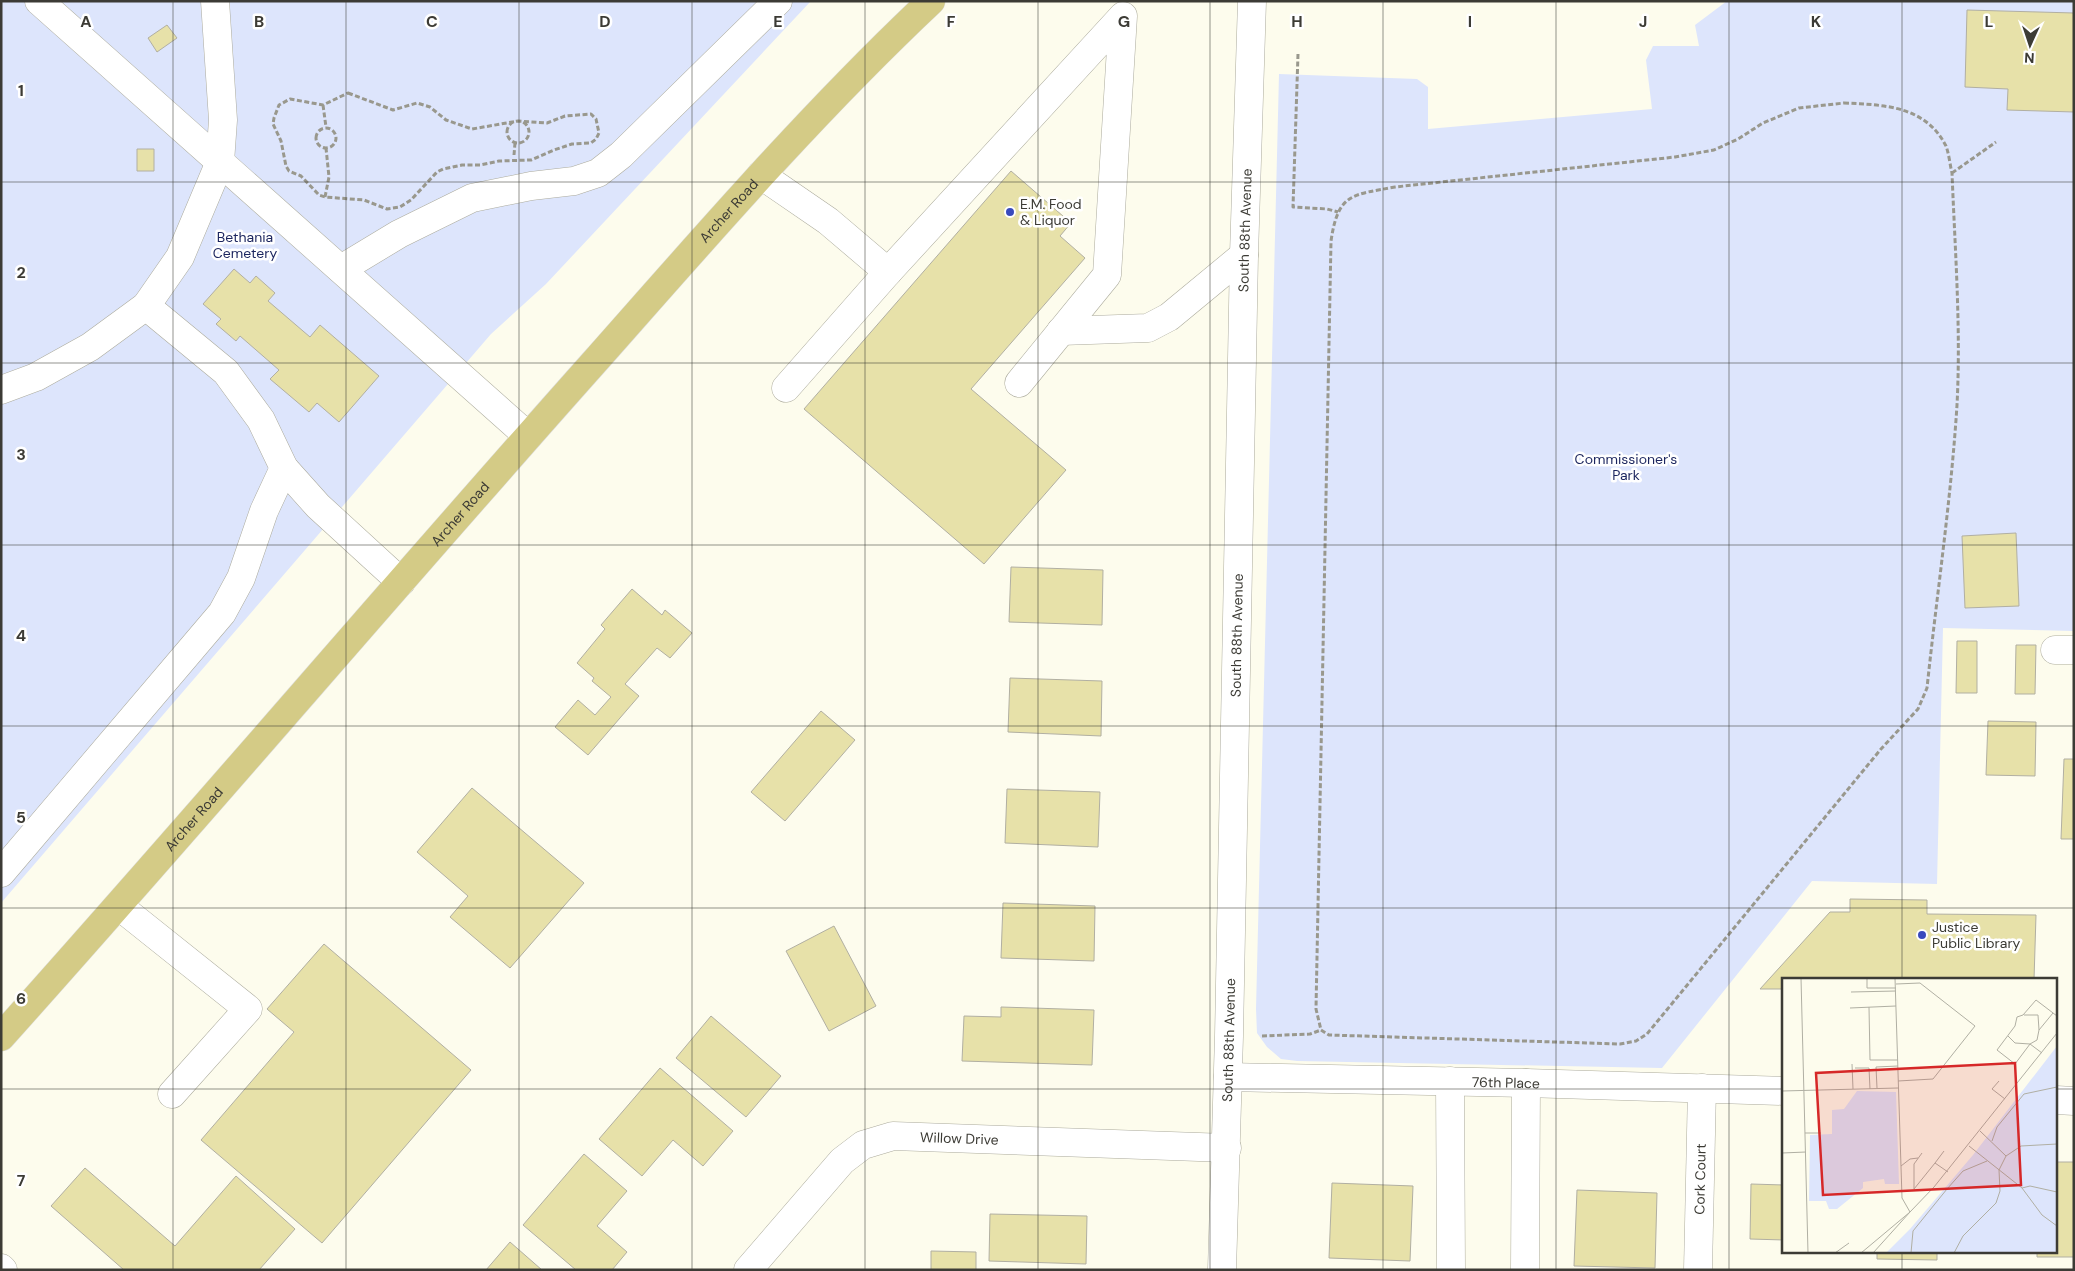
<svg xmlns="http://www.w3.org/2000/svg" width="2075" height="1271" viewBox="0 0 2075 1271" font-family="'DM Sans',sans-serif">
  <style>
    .green { fill: #dde5fc }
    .building { fill: #e7e1a9; stroke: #b1afa2 }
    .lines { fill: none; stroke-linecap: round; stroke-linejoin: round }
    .minor-casing { stroke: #acab9d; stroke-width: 29 }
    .major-casing { stroke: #dcdcdb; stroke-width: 29 }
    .path { stroke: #99988d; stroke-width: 3; stroke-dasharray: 5 2.5; stroke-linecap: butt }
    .minor { stroke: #fff; stroke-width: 28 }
    .major { stroke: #d4cb86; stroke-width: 28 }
    .grid { fill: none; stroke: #3c3b35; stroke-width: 1; stroke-opacity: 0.55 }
    .poi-dot { fill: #394abd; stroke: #fff; stroke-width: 2 }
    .labels { text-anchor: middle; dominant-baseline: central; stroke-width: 5; stroke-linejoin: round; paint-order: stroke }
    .poi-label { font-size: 14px; fill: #3c3b35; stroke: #fff; text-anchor: start }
    .street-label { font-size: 14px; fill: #3c3b35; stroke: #fff }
    .park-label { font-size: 14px; fill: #1b255e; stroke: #fff }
    .inset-road { fill: none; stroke: #b0afa3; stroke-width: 1 }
    .view { fill: #d62828; fill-opacity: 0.15; stroke: #d62828; stroke-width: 2.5 }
    .inset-edge { fill: none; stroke: #3c3b35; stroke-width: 2.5 }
    .grid-label { font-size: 16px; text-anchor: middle; font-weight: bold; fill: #3c3b35; stroke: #fff; stroke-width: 5; stroke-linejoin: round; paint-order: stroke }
  </style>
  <rect width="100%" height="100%" fill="#fdfced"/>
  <path class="green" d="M 1,1 L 811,1 L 546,284 L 491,334 L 1,903 Z
    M 1727,1 L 2074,1 L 2074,631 L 1943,628 L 1937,884 L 1812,881 L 1662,1068 L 1297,1061 L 1281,1059 L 1267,1047 L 1257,1033 L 1256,1009 L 1279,74 L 1417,79 L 1428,87 L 1428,129 L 1652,109 L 1646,60 L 1653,46 L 1699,46 L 1695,25 Z"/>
  <path class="building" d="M 1967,10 L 2074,13 L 2074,112 L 2007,110 L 2008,89 L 1965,87 Z
    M 167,25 L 177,38 L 157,52 L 148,38 Z
    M 137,149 L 154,149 L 154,171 L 137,171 Z
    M 1011,171 L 1071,223 L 1060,236 L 1085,258 L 971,389 L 1066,470 L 984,564 L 804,409 Z
    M 234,269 L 250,283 L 256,276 L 275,293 L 268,301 L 310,337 L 320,325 L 379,376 L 339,422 L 317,403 L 309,412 L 270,379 L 279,370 L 240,336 L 236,341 L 216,324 L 221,319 L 203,304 Z
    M 2016,533 L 2019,606 L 1965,608 L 1962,536 Z
    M 1011,567 L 1103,570 L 1102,625 L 1009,622 Z
    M 632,589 L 662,615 L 665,610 L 692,633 L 670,658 L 657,648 L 625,684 L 639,696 L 588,755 L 555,727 L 578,700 L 595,715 L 611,697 L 592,681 L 594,678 L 577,663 L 605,629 L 601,625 Z
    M 1957,641 L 1977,641 L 1977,693 L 1956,693 Z
    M 2016,645 L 2036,645 L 2035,694 L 2015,694 Z
    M 1010,678 L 1102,681 L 1101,736 L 1008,732 Z
    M 821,711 L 855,740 L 785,821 L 751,792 Z
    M 1988,721 L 2036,722 L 2035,776 L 1986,775 Z
    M 2064,759 L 2074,759 L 2074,839 L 2061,839 Z
    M 472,788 L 584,883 L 510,968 L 450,917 L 468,896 L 417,852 Z
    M 1007,789 L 1100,792 L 1098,847 L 1005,843 Z
    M 1850,899 L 1927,900 L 1927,914 L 2036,915 L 2034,980 L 1784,980 L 1784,989 L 1760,989 L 1830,912 L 1850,912 Z
    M 1003,903 L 1095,906 L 1094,961 L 1001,958 Z
    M 834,926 L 876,1006 L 829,1031 L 786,951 Z
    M 324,944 L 471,1070 L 322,1243 L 201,1140 L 294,1032 L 267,1009 Z
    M 1001,1007 L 1094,1010 L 1092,1065 L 962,1061 L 964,1016 L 1001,1017 Z
    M 711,1016 L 781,1076 L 746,1117 L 676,1058 Z
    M 660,1068 L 733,1131 L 703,1166 L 673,1140 L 642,1176 L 599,1139 Z
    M 584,1154 L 627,1191 L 597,1226 L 627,1252 L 612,1270 L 576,1270 L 523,1225 Z
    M 2056,1162 L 2074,1162 L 2074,1257 L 2037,1257 L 2037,1252 L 2056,1252 Z
    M 85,1168 L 175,1246 L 236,1176 L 295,1229 L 259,1270 L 124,1270 L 51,1206 Z
    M 1332,1183 L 1413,1186 L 1410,1261 L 1329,1258 Z
    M 1751,1184 L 1784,1185 L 1784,1240 L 1750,1239 Z
    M 1577,1190 L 1657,1193 L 1655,1268 L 1574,1266 Z
    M 990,1214 L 1087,1216 L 1086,1264 L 989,1261 Z
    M 510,1242 L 542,1270 L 486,1270 Z
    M 931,1251 L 976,1252 L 976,1270 L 931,1270 Z
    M 1877,1252 L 1937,1252 L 1937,1260 L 1877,1259 Z"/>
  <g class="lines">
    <defs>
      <g id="minor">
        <path d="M 39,1 L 528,436"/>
        <path d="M 761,175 L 828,221 L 888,272 L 786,388"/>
        <path d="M 341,269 L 399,234 L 472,198 L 531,186 L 574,181 L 598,173 L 621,155 L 778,1"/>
        <path d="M 888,272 L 1123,16 L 1107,275 L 1019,383"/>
        <path d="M 146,306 L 226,372 L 261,420 L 284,468 L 318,506 L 401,582"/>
        <path d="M 1061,331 L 1148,328 L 1169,317 L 1244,255"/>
        <path d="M 1,390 L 36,377 L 90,347 L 146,306 L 180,257 L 220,162 L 223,120 L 215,1"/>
        <path d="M 2055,650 L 2074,650"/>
        <path d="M 1,873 L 222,613 L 241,578 L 264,511 L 284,468"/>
        <path d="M 119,906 L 248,1009 L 172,1094"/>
        <path id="s1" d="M 1228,1077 L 1526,1083 L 1784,1091"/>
        <path d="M 1450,1081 L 1451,1270"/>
        <path d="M 2056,1100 L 2074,1101"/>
        <path d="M 1,1268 L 3,1270"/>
        <path id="s2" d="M 748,1270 L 842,1161 L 863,1145 L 893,1136 L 1227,1148"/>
        <path id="s3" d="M 1222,1270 L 1229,1036 L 1244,255 L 1252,1"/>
        <path d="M 1525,1270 L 1526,1083"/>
        <path id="s4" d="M 1698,1270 L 1702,1088"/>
      </g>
      <g id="major">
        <path id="s5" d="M 1,1037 C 202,813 397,583 597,359 C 705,237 812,113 931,1"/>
      </g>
    </defs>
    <use href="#minor" class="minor-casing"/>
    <use href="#major" class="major-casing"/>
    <path class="path" d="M 1298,54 L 1293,207 L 1327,209 L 1338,212
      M 348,93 L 393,110 L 417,103 L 430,107 L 446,120 L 472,129 L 518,121 L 547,123 L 565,116 L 591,114 L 596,119 L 599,133 L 596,139 L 591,143 L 572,144 L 554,150 L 531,160 L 499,161 L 480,165 L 462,165 L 443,169 L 437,172 L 411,200 L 400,207 L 387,209 L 364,200 L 325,197 L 319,195 L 301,176 L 289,171 L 286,166 L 281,141 L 273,124 L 274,118 L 279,105 L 290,99 L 323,105 Z
      M 1844,103 C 1883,105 1925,105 1946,146 C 1949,154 1950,165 1952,173 C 1955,250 1961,328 1957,405 C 1951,500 1937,593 1927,688 L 1918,709 L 1881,749 L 1647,1034 L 1636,1041 L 1620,1044 L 1329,1035 L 1321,1030 L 1316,1009 L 1331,241 C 1338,193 1352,195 1395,187 L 1675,157 L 1714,150 L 1738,139 L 1763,123 L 1799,108 Z
      M 323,105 L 326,127
      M507 132a11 11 0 1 1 22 0a11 11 0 1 1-22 0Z
      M316 138a10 10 0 1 1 20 0a10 10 0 1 1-20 0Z
      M 514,155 L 515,143
      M 1952,173 L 1996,142
      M 325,197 L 329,177 L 326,148
      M 1262,1036 L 1310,1034 L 1321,1030"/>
    <use href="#minor" class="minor"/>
    <use href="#major" class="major"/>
  </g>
  <path class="grid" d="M 173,1 L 173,1270M 346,1 L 346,1270M 519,1 L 519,1270M 692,1 L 692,1270M 865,1 L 865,1270M 1038,1 L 1038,1270M 1210,1 L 1210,1270M 1383,1 L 1383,1270M 1556,1 L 1556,1270M 1729,1 L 1729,1270M 1902,1 L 1902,980M 1,182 L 2074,182M 1,363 L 2074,363M 1,545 L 2074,545M 1,726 L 2074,726M 1,908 L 2074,908M 1,1089 L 1784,1089M 2056,1089 L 2074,1089M 1902,1252 L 1902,1270"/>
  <g class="poi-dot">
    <circle cx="1010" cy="212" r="5"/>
    <circle cx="1922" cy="935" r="5"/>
  </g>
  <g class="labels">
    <g class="poi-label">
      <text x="1020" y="204">E.M. Food<tspan x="1020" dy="16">&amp; Liquor</tspan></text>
      <text x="1932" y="927">Justice<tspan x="1932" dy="16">Public Library</tspan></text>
    </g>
    <g class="street-label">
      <text stroke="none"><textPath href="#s5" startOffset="1101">Archer Road</textPath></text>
      <text stroke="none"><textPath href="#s3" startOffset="1040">South 88th Avenue</textPath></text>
      <text stroke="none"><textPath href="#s5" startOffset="696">Archer Road</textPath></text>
      <text stroke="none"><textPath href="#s3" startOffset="635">South 88th Avenue</textPath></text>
      <text stroke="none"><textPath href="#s5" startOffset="291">Archer Road</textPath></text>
      <text stroke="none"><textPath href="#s3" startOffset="230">South 88th Avenue</textPath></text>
      <text stroke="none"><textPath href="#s1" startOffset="278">76th Place</textPath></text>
      <text stroke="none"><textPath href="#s2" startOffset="268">Willow Drive</textPath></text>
      <text stroke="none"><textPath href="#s4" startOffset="91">Cork Court</textPath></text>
    </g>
    <g class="park-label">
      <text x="245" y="237">Bethania<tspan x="245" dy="16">Cemetery</tspan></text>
      <text x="1626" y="459">Commissioner's<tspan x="1626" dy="16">Park</tspan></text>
    </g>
  </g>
  <g transform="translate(1782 978)">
    <rect width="275" height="275" fill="#fdfced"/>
    <path d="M 275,68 L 275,275 L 104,275 L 128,251 L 191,177 ZM 75,113 L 114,114 L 117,206 L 103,206 L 102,201 L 81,204 L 81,210 L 55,231 L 47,231 L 44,223 L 27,223 L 28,157 L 50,156 L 50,132 L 62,131 Z" fill="#dde5fc"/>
    <path class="inset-road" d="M 19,0 L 26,275M 85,0 L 85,10 L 114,10M 113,0 L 120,220 L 128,234M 114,6 L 138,5 L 193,48 L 151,101 L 116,103M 69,14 L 114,13M 87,29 L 88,82 L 116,82M 68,30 L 114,28M 242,37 L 256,37 L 257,52 L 271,35M 226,58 L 233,65 L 248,66 L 255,62 L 257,52M 260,75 L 248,66 L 233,86 L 215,72 L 233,48 L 235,39 L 241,37 L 254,22 L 275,38M 70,86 L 71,111M 73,90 L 87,90 L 88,111M 217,103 L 210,111 L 223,121M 95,110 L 94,89 L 116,88M 0,113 L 116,110M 198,153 L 224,178M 23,155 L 39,155M 210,163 L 215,149 L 242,116 L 275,109M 187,168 L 240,210 L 260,237 L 275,248M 162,173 L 153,185 L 166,194M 0,175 L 24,174M 140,175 L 132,186 L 132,211 L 153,185M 119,188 L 128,181 L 136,180M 240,210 L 248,208 L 275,214M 53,275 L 67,265M 79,275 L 128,234 L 152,209 L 275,55M 91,275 L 128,234M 129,275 L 131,253 L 165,211 L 181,193 L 205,183M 172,275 L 181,258 L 214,225 L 218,213 L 217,192 L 224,178 L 239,168 L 275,166"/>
    <path class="view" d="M 233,85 L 239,207 L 41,217 L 34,95 Z"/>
    <rect width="275" height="275" class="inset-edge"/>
  </g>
  <g class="grid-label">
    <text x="86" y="27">A</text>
    <text x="259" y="27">B</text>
    <text x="432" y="27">C</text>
    <text x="605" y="27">D</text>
    <text x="778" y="27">E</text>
    <text x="951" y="27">F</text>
    <text x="1124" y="27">G</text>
    <text x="1297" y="27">H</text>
    <text x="1470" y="27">I</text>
    <text x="1643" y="27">J</text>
    <text x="1816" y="27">K</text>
    <text x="1989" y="27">L</text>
    <text x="21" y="96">1</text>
    <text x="21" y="278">2</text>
    <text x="21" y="460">3</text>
    <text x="21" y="641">4</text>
    <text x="21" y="823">5</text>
    <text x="21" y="1004">6</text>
    <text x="21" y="1186">7</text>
  </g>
  <rect width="2075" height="1271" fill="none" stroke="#3c3b35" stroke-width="5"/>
  <g transform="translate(2030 45) rotate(183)" stroke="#ffffff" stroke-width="4" paint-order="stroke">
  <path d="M0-4L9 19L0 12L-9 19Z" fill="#3c3b35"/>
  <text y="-8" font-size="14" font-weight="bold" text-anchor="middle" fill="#3c3b35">N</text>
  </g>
</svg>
